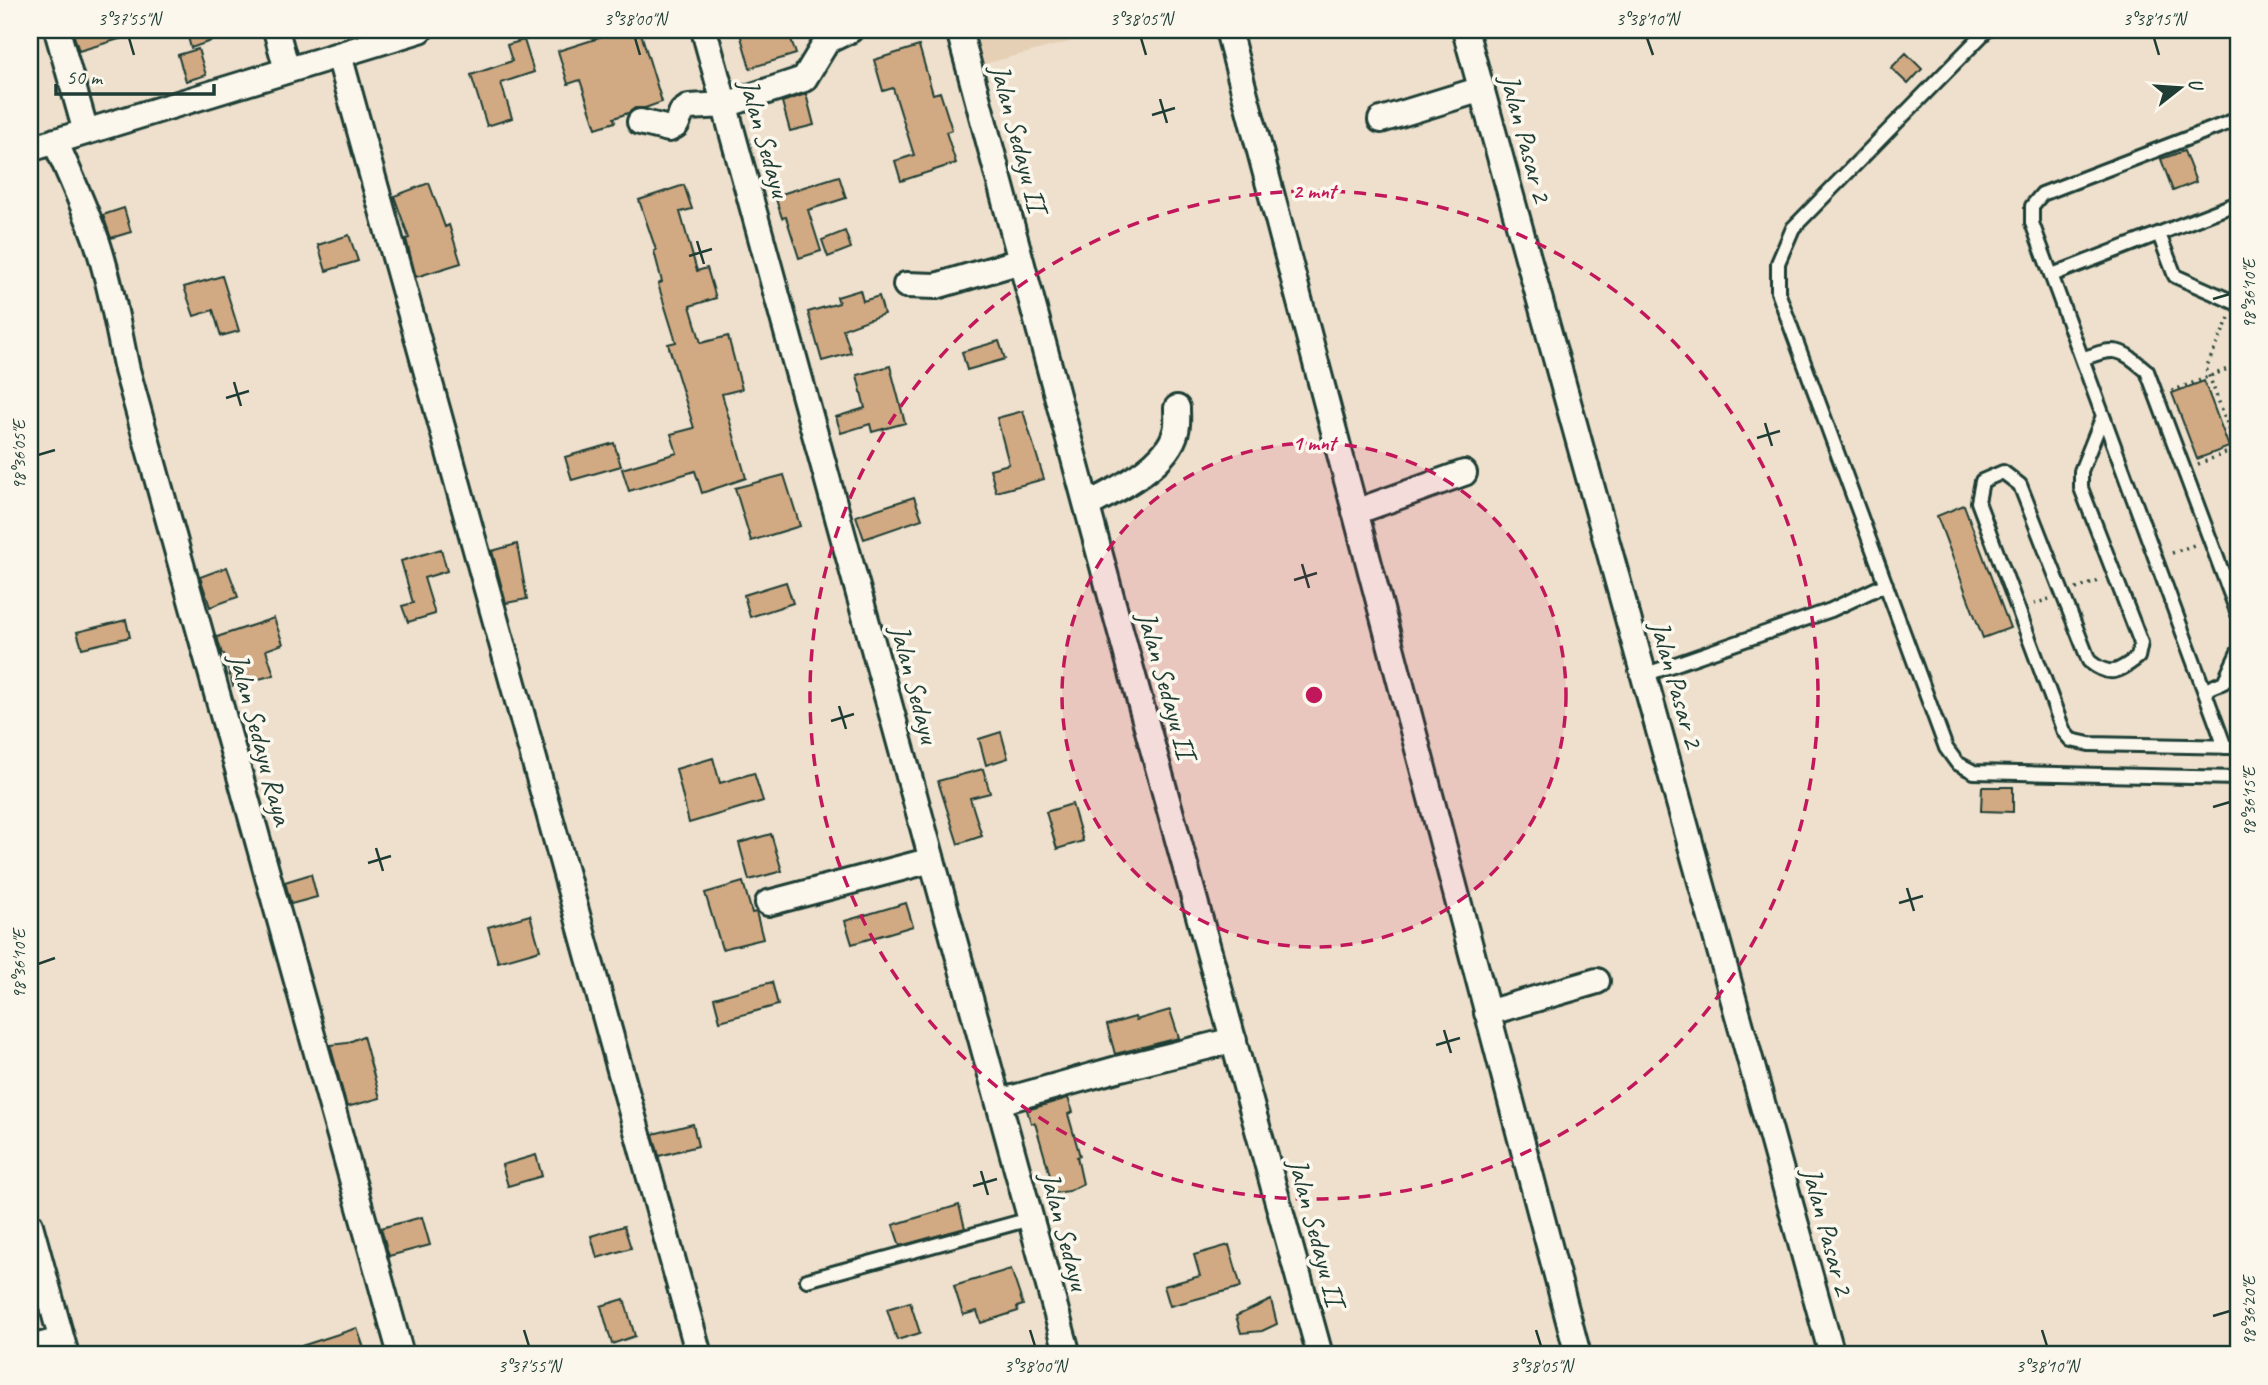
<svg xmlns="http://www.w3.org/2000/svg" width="2268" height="1385" viewBox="0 0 2268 1385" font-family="Caveat,sans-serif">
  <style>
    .built { fill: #e5d0b6 }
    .building { fill: #d1aa83; stroke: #1f3d34; stroke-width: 2 }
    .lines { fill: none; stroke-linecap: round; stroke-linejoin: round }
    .lane-casing { stroke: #1f3d34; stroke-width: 18 }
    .street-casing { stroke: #1f3d34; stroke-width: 30 }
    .path { stroke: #1f3d34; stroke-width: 3.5; stroke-dasharray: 2 5; stroke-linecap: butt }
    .lane { stroke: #fbf7ec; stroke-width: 12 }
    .street { stroke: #fbf7ec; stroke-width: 24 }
    .ticks { fill: none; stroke: #1f3d34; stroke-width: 2.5 }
    .ring { fill: none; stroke: #c2185b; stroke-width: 3.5; stroke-dasharray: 12 9 }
    .labels { text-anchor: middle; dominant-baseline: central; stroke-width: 7; stroke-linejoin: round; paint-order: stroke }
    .street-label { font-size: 28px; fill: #1f3d34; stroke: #fbf7ec }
    .centre { fill: #c2185b; stroke: #fbf7ec; stroke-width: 3.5 }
    .ring-label { font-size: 21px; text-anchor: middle; font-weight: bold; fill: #c2185b; stroke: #fbf7ec; stroke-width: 7; stroke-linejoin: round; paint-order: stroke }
    .neatline { fill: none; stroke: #1f3d34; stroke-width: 2.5 }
    .ticks-label { font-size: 18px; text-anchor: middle; fill: #1f3d34 }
  </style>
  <rect width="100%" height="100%" fill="#eee0cc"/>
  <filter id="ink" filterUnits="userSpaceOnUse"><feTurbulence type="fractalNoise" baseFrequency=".0143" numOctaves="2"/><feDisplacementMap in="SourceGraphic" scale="14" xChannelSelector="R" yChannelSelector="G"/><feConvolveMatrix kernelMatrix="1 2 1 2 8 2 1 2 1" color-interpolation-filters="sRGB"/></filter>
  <g filter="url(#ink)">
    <path class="built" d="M 966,30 L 1115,30 L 976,66 Z"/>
    <path class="building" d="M 72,30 L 135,30 L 136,34 L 79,51 Z
      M 186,30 L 236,30 L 237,32 L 191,48 Z
      M 624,30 L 640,30 L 662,102 L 645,108 L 635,108 L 628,113 L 614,118 L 615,122 L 596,128 L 580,80 L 568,84 L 558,51 Z
      M 739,30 L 788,30 L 796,54 L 750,68 Z
      M 524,40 L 534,72 L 501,83 L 512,118 L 487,126 L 471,75 L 512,61 L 507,45 Z
      M 919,46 L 933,94 L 940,92 L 952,130 L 946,132 L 956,163 L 901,181 L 895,161 L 914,155 L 893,88 L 883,91 L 874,60 Z
      M 198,49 L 206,75 L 186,81 L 178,55 Z
      M 1906,53 L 1922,69 L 1908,84 L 1891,68 Z
      M 806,94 L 814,125 L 790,131 L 782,102 Z
      M 2184,151 L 2196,182 L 2173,191 L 2161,159 Z
      M 839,176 L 846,198 L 808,210 L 821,251 L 799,258 L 786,217 L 782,218 L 775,196 Z
      M 429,183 L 445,227 L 449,225 L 461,263 L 416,277 L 406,239 L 409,238 L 394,196 Z
      M 684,185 L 692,209 L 680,212 L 697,271 L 707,268 L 716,298 L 690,306 L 701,343 L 728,336 L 742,389 L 722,394 L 746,478 L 702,493 L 695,471 L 629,491 L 622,469 L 677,453 L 671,434 L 694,428 L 668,344 L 676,342 L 658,284 L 662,282 L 654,251 L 656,250 L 639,200 Z
      M 124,208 L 131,232 L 111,238 L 103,215 Z
      M 845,231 L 851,248 L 828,257 L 822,240 Z
      M 349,235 L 358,261 L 326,271 L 318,245 Z
      M 222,276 L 239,331 L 221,336 L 213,310 L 194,316 L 184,287 Z
      M 860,290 L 863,301 L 879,296 L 884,314 L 843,329 L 851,353 L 822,361 L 808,312 L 839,303 L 837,297 Z
      M 999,341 L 1005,359 L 967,370 L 962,352 Z
      M 890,366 L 905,423 L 872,432 L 870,424 L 841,433 L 836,417 L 865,408 L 857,375 Z
      M 2204,381 L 2229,447 L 2197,459 L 2172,393 Z
      M 1023,411 L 1044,479 L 996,492 L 990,469 L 1009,464 L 997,418 Z
      M 614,443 L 621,466 L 572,480 L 565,457 Z
      M 784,475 L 800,526 L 751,541 L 735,488 Z
      M 914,497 L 922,519 L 864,539 L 856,516 Z
      M 1964,505 L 2010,628 L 1983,638 L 1937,516 Z
      M 517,544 L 527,599 L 506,603 L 492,551 Z
      M 441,549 L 447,571 L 424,578 L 435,614 L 408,622 L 402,606 L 413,603 L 401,561 Z
      M 227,567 L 238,597 L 210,607 L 200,577 Z
      M 786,582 L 793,603 L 750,617 L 744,595 Z
      M 274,618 L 283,644 L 266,650 L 274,675 L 233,686 L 224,654 L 222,654 L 217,637 Z
      M 126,620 L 130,637 L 82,648 L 77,632 Z
      M 1001,732 L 1008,758 L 986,765 L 979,739 Z
      M 713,758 L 720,783 L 754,773 L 763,801 L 689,823 L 676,769 Z
      M 983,769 L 990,793 L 970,798 L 982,836 L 958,844 L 938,781 Z
      M 1982,787 L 2013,787 L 2013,812 L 1981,811 Z
      M 1072,804 L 1083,841 L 1057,849 L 1046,812 Z
      M 771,834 L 782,871 L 749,880 L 739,843 Z
      M 311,874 L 317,897 L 291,904 L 285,882 Z
      M 743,882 L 752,913 L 756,912 L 763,939 L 722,949 L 705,893 Z
      M 906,903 L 913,926 L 852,944 L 845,921 Z
      M 530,915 L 540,950 L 498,962 L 488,927 Z
      M 772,982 L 778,1005 L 720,1021 L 714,998 Z
      M 1170,1010 L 1179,1038 L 1115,1054 L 1107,1025 L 1135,1017 L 1136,1020 Z
      M 363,1036 L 380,1098 L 347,1107 L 330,1045 L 347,1043 Z
      M 1068,1098 L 1073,1112 L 1068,1114 L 1080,1156 L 1077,1157 L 1083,1184 L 1069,1191 L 1055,1193 L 1035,1123 L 1031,1123 L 1027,1110 Z
      M 693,1124 L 698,1146 L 659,1156 L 653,1134 Z
      M 536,1155 L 542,1176 L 508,1186 L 502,1165 Z
      M 959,1205 L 965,1228 L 900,1246 L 893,1225 Z
      M 422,1217 L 430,1245 L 389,1256 L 381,1228 Z
      M 624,1226 L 631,1248 L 597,1258 L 591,1236 Z
      M 1229,1245 L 1241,1287 L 1170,1306 L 1164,1286 L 1200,1276 L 1194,1255 Z
      M 1011,1269 L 1023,1305 L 1017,1307 L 1018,1311 L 981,1323 L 977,1311 L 963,1315 L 954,1286 Z
      M 624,1299 L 635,1336 L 612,1344 L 601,1306 Z
      M 1271,1300 L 1277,1324 L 1262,1331 L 1241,1333 L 1236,1316 Z
      M 910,1302 L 920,1333 L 897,1340 L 887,1309 Z
      M 357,1328 L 364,1348 L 341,1355 L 284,1355 L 283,1352 Z"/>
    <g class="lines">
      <defs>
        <path id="lane" d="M 1987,30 L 1793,228 L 1778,263 L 1778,292 L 1946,748 L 1957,763 L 1974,772 L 2238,778
          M 2159,234 L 2175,276 L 2238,304
          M 2052,275 L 2238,203
          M 2082,359 C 2116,346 2120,348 2147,371 L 2238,614
          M 2103,416 L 2081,471 L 2081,488 L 2141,643 L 2138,657 C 2118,672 2110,678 2089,661 L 2020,485 L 2003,472 L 1982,481 L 1978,502 L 2064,732 L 2071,740 L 2089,744 L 2238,747
          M 1644,675 L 1831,610 L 1886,584
          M 2205,690 L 2224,682 L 2238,652
          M 2225,747 L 2032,223 L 2032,206 L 2042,194 L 2238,119
          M 807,1280 L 1030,1219"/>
        <path id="street" d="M 57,30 L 86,132
          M 276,30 L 287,70
          M 704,30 L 1068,1355
          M 959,30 L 1112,600 L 1320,1355
          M 1228,30 L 1578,1355
          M 1465,30 L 1832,1355
          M 339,55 L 699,1355
          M 1381,120 L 1482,89
          M 640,122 L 669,129 L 676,125 L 682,112 L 689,107 L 725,105 L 804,79 L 827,41 L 850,30
          M 55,141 C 70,175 85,208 97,242 C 111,284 118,328 127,370 L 401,1355
          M 30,149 L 420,30
          M 906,285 L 936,286 L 1021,261
          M 1088,505 C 1116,490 1168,465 1176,431 C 1178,424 1177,415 1177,408
          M 1355,512 L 1464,473
          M 768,903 L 932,860
          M 1487,1013 L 1597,981
          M 999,1102 L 1117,1069 L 1234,1040
          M 30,1225 L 66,1355
          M 30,1348 L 61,1340"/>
      </defs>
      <use href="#lane" class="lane-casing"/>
      <use href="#street" class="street-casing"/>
      <path class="path" d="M 2229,318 L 2206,368 L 2238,452
        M 2172,391 L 2238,365
        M 2198,464 L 2236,449
        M 2172,553 L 2194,545
        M 2076,589 L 2099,581
        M 2034,604 L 2049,599"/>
      <use href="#lane" class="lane"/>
      <use href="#street" class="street"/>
    </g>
  </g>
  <path class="ticks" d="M 129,38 L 134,55M 635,38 L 640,55M 1141,38 L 1146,55M 1647,38 L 1653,55M 2154,38 L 2159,55M 1160,99 L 1167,123M 1152,115 L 1175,108M 697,241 L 704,264M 689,256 L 712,249M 2213,299 L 2230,294M 234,382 L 241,406M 226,398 L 249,391M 1765,423 L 1772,446M 1757,438 L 1780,431M 38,455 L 55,450M 1302,564 L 1309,588M 1294,580 L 1317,573M 839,706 L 846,729M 831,721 L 854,714M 2213,807 L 2230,802M 376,848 L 383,871M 368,863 L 391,856M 1907,888 L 1914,911M 1899,903 L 1923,896M 38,964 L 55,958M 1444,1030 L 1451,1053M 1436,1045 L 1460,1038M 981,1171 L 988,1195M 973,1186 L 997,1179M 2213,1316 L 2230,1311M 524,1330 L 529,1346M 1030,1330 L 1035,1346M 1536,1330 L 1541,1346M 2042,1330 L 2047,1346"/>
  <circle cx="1314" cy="695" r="252" fill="#c2185b" fill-opacity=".12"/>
  <g class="ring">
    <circle cx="1314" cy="695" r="252"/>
    <circle cx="1314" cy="695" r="504"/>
  </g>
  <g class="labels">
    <g class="street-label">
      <text transform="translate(765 138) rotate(74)">Jalan Sedayu</text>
      <text transform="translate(1019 138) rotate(75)">Jalan Sedayu II</text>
      <text transform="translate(1526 138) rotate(75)">Jalan Pasar 2</text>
      <text transform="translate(915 684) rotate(75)">Jalan Sedayu</text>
      <text transform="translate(1677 684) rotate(74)">Jalan Pasar 2</text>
      <text transform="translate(1167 685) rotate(74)">Jalan Sedayu II</text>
      <text transform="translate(261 739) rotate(75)">Jalan Sedayu Raya</text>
      <text transform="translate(1065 1231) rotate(75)">Jalan Sedayu</text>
      <text transform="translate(1828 1231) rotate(75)">Jalan Pasar 2</text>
      <text transform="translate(1317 1232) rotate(75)">Jalan Sedayu II</text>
    </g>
  </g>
  <circle cx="1314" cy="695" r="10" class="centre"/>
  <g class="ring-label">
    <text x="1314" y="198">2 mnt</text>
    <text x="1314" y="450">1 mnt</text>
  </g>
  <rect width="2268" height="1385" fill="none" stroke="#fbf7ec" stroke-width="77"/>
  <g transform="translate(2180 88) rotate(73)" stroke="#fbf7ec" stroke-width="5" paint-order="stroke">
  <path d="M0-5L12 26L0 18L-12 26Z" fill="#1f3d34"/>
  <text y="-10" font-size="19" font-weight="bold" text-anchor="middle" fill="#1f3d34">U</text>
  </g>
  <path d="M56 84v10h158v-10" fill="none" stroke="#1f3d34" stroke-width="3.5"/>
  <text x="66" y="84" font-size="21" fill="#1f3d34" stroke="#fbf7ec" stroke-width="5" paint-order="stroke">50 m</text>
  <rect x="38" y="38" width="2192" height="1308" class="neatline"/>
  <g class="ticks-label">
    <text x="129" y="25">3°37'55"N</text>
    <text x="635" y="25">3°38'00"N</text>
    <text x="1141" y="25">3°38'05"N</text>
    <text x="1647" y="25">3°38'10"N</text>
    <text x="2154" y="25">3°38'15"N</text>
    <text transform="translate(2249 294) rotate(-90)" y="6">98°36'10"E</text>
    <text transform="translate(19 455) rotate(-90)" y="6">98°36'05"E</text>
    <text transform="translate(2249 802) rotate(-90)" y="6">98°36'15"E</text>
    <text transform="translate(19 964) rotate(-90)" y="6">98°36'10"E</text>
    <text transform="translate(2249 1311) rotate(-90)" y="6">98°36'20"E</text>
    <text x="529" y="1372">3°37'55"N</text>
    <text x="1035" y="1372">3°38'00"N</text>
    <text x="1541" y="1372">3°38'05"N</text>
    <text x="2047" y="1372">3°38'10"N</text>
  </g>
</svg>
